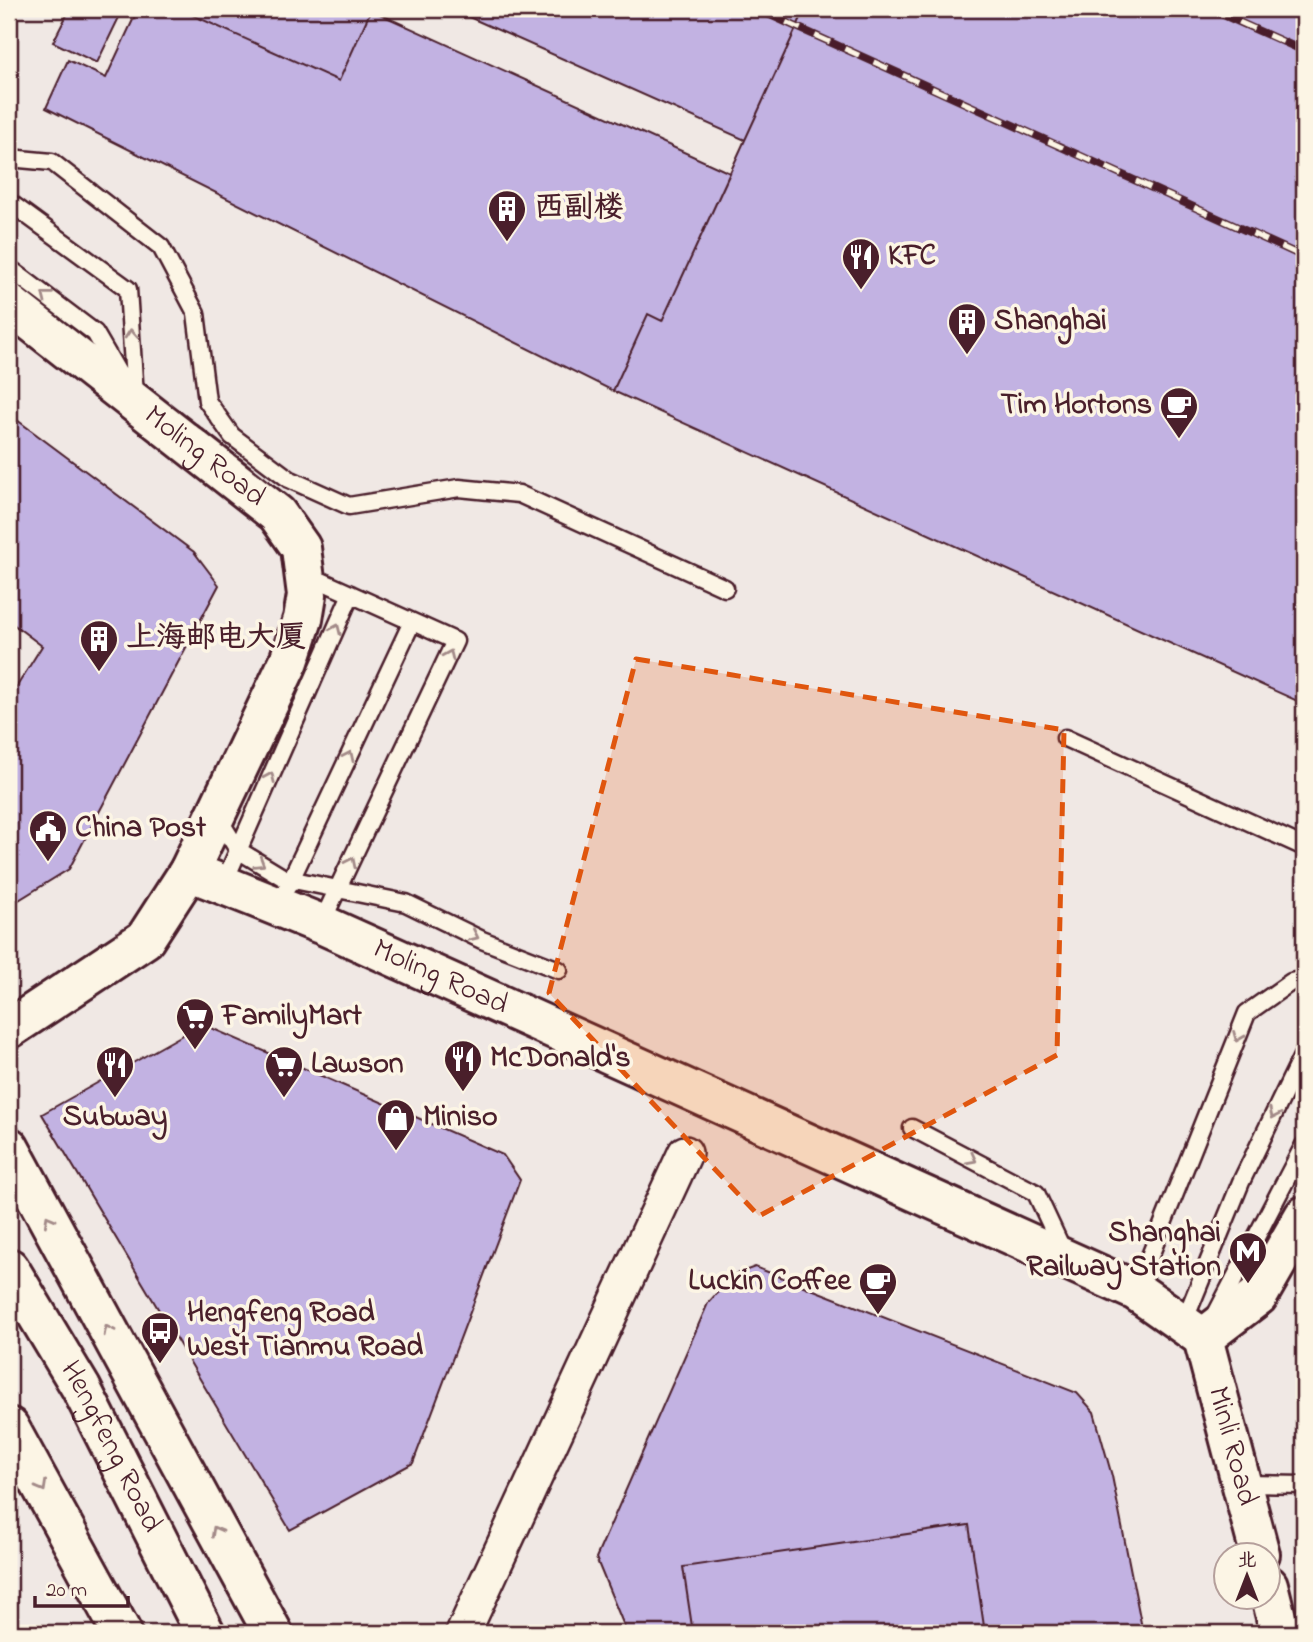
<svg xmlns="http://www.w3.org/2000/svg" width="1313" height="1642" viewBox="0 0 1313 1642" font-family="'Indie Flower','LXGW WenKai TC',sans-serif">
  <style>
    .building { fill: #c2b2e2; stroke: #4a1f2b; stroke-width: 2 }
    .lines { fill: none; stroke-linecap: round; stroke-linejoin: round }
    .lane-casing { stroke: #4a1f2b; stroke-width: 21 }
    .street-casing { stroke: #4a1f2b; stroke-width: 38 }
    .secondary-casing { stroke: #4a1f2b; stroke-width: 44 }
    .lane { stroke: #fcf5e5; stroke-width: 16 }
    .street { stroke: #fcf5e5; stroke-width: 33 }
    .secondary { stroke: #fcf5e5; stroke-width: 38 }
    .rail-casing { stroke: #4a1f2b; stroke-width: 8 }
    .rail { stroke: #fcf5e5; stroke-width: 5; stroke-dasharray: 16; stroke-linecap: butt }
    .oneway { stroke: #a38a88 }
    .marked { fill: #e0560e; fill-opacity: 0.2; stroke: #e0560e; stroke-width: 5; stroke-dasharray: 14 9; stroke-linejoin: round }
    .labels { text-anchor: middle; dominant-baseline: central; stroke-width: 7; stroke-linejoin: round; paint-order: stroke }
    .poi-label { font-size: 30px; font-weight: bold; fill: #4a1f2b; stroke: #fcf5e5; text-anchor: start }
    .street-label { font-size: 30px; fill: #4a1f2b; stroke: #fcf5e5 }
  </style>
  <rect width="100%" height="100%" fill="#f0e8e4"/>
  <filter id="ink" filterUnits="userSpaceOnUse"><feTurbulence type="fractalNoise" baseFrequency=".0143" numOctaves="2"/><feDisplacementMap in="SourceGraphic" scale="14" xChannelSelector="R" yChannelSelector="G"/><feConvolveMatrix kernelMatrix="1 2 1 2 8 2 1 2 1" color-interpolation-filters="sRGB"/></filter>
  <g filter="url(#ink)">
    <path class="building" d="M 70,9 L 123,9 L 97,63 L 53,42 Z
      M 138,9 L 179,9 L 339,81 L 371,10 L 730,173 L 662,321 L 648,314 L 613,391 L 46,108 L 68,60 L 106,78 Z
      M 179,9 L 368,9 L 371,10 L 339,81 Z
      M 451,9 L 805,9 L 745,140 Z
      M 805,9 L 1304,9 L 1304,704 L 613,391 L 648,314 L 662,321 Z
      M 9,414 L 194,552 L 219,585 L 69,869 L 9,906 L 9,699 L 42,646 L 9,621 Z
      M 202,1024 L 503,1155 L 520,1180 L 413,1463 L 290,1530 L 42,1114 Z
      M 755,1267 L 1077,1393 L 1094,1412 L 1112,1476 L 1143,1633 L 627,1633 L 596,1558 L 708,1303 L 733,1275 Z
      M 969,1525 L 985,1633 L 693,1633 L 683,1567 Z"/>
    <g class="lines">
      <defs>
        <path id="lane" d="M 9,158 L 52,162 L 161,247 L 196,313 L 207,401 L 232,436 L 289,479 L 349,506 L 459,488 L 519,494 L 725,588
          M 9,202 L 128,289 L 135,396
          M 9,268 L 95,333 L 120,376
          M 306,574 L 455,641 L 321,924
          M 1065,738 L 1304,847
          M 217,816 L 238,850 L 284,878 L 406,903 L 482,940 L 559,970
          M 223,885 L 351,594
          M 288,886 L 412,622
          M 912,1128 L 1036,1193 L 1063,1251
          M 1136,1291 L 1247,1013 L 1291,982 L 1304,979
          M 1215,1316 L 1304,1145
          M 1183,1324 L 1241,1182 L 1304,1052
          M 1241,1484 L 1304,1485"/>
        <path id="street" d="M 463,1633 L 685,1153"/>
        <g id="secondary">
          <path id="s1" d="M 9,304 L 277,514 L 301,548 L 307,595 L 303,619 L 289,661 L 189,871 L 145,939 L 9,1029"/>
          <path id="s2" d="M 189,871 L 321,924 L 1136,1291 L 1203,1338"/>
          <path d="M 9,1147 L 273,1633"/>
          <path id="s3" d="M 9,1268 L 81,1388 L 205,1633"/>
          <path id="s4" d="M 1203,1338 L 1260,1554"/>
          <path d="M 1203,1338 L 1258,1296 L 1304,1216"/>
          <path d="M 9,1427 L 122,1633"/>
          <path d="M 1268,1585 L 1280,1633"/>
        </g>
      </defs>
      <use href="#lane" class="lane-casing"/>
      <use href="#street" class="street-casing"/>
      <use href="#secondary" class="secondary-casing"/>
      <use href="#lane" class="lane"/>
      <use href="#street" class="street"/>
      <use href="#secondary" class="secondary"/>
      <defs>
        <path id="rail" d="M 757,9 L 1304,257
          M 1210,9 L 1304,51"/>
      </defs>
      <use href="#rail" class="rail-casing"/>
      <use href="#rail" class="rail"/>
    </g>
    <defs><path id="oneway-chevron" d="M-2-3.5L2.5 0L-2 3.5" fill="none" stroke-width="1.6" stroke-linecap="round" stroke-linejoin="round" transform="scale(1.75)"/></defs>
    <g class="oneway">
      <use href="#oneway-chevron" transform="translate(46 296) rotate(-142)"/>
      <use href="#oneway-chevron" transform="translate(131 334) rotate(-94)"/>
      <use href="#oneway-chevron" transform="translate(336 629) rotate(-66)"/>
      <use href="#oneway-chevron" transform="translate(449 655) rotate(-66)"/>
      <use href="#oneway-chevron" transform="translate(349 756) rotate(-65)"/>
      <use href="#oneway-chevron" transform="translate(270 777) rotate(-66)"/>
      <use href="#oneway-chevron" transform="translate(351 862) rotate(-64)"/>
      <use href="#oneway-chevron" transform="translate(260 863) rotate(32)"/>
      <use href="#oneway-chevron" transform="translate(474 936) rotate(25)"/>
      <use href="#oneway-chevron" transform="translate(1238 1037) rotate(112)"/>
      <use href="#oneway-chevron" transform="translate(1274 1114) rotate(116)"/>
      <use href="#oneway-chevron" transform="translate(972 1159) rotate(28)"/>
      <use href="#oneway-chevron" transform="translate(49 1220) rotate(-119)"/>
      <use href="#oneway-chevron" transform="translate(108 1330) rotate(-117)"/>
      <use href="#oneway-chevron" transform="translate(42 1487) rotate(61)"/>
      <use href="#oneway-chevron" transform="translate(216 1531) rotate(-119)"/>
    </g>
  </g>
  <path class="marked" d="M 636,659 L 1064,730 L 1057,1055 L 759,1216 L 549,993 Z"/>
  <defs>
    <symbol id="building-pin" viewBox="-11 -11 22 30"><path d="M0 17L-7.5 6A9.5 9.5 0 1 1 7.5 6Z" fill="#4a1f2b" stroke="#fcf5e5"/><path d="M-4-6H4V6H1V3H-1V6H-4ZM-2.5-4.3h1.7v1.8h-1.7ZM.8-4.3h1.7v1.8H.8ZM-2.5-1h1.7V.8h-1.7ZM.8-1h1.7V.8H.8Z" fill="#fff"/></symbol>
    <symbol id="restaurant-pin" viewBox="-11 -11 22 30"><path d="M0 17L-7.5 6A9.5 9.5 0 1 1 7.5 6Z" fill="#4a1f2b" stroke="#fcf5e5"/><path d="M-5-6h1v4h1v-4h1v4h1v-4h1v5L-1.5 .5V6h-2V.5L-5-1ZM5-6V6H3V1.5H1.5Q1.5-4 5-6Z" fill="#fff"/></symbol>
    <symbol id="cafe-pin" viewBox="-11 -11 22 30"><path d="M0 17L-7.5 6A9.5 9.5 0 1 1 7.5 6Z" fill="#4a1f2b" stroke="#fcf5e5"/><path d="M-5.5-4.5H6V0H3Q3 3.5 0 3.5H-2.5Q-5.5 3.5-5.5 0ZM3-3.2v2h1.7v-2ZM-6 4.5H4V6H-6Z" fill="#fff"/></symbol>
    <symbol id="civic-pin" viewBox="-11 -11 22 30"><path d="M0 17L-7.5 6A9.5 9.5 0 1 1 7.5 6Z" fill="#4a1f2b" stroke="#fcf5e5"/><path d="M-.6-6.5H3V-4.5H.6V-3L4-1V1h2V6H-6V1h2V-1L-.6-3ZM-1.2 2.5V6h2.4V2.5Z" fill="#fff"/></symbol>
    <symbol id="supermarket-pin" viewBox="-11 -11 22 30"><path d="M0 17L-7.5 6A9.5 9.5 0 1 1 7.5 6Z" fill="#4a1f2b" stroke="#fcf5e5"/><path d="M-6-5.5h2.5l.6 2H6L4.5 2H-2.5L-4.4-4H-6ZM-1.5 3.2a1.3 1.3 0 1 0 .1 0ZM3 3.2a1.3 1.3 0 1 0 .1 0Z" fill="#fff"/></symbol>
    <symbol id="shop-pin" viewBox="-11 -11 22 30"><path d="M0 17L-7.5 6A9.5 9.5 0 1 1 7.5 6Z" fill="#4a1f2b" stroke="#fcf5e5"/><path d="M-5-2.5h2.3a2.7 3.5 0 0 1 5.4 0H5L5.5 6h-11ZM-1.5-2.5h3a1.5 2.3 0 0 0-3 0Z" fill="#fff"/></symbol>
    <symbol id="metro-pin" viewBox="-11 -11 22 30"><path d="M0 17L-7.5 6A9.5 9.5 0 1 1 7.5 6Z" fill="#4a1f2b" stroke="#fcf5e5"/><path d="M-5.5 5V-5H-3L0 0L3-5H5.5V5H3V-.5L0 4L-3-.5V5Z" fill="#fff"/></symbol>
    <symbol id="bus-pin" viewBox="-11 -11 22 30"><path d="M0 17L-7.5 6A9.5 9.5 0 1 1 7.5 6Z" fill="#4a1f2b" stroke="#fcf5e5"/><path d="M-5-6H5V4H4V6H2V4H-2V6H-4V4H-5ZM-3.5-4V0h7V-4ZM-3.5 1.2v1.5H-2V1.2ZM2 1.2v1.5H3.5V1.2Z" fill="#fff"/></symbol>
  </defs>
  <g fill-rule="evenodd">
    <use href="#building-pin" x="485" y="187" width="44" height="60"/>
    <use href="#restaurant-pin" x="839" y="235" width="44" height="60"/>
    <use href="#building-pin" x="945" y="300" width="44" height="60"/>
    <use href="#cafe-pin" x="1157" y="384" width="44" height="60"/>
    <use href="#building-pin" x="77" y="617" width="44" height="60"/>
    <use href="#civic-pin" x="26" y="807" width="44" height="60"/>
    <use href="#supermarket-pin" x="173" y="995" width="44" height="60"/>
    <use href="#restaurant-pin" x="441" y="1037" width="44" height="60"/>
    <use href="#restaurant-pin" x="93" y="1043" width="44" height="60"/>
    <use href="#supermarket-pin" x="262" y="1043" width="44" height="60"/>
    <use href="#shop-pin" x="374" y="1096" width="44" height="60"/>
    <use href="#metro-pin" x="1226" y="1229" width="44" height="60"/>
    <use href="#cafe-pin" x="856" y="1260" width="44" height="60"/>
    <use href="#bus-pin" x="138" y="1309" width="44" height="60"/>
  </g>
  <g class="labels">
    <g class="poi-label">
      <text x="534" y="209">西副楼</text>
      <text x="888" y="257">KFC</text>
      <text x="994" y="322">Shanghai</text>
      <text x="1152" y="406" text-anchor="end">Tim Hortons</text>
      <text x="126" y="639">上海邮电大厦</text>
      <text x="75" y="829">China Post</text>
      <text x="222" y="1017">FamilyMart</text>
      <text x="490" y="1059">McDonald's</text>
      <text x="311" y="1065">Lawson</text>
      <text x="115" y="1118" text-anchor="middle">Subway</text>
      <text x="423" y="1118">Miniso</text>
      <text x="1221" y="1234" text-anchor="end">Shanghai<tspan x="1221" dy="34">Railway Station</tspan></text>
      <text x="851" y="1282" text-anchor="end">Luckin Coffee</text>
      <text x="187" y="1314">Hengfeng Road<tspan x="187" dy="34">West Tianmu Road</tspan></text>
    </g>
    <g class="street-label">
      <text stroke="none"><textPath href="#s1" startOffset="248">Moling Road</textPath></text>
      <text stroke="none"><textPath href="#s2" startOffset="273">Moling Road</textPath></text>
      <text stroke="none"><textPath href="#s4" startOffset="112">Minli Road</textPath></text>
      <text stroke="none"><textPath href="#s3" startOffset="206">Hengfeng Road</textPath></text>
    </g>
  </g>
  <rect width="1313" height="1642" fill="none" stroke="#fcf5e5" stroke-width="35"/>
  <rect x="18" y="18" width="1278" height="1607" fill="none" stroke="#4a1f2b" stroke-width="2.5" filter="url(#ink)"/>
  <g transform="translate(1247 1576)"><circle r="33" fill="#fcf5e5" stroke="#b59f9b" stroke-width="2"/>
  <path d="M0-5L12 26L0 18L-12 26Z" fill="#4a1f2b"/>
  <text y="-10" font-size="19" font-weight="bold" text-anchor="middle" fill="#4a1f2b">北</text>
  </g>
  <path d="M35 1596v10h93v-10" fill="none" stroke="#4a1f2b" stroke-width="3.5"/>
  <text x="46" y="1596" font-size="21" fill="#4a1f2b" stroke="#fcf5e5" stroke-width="5" paint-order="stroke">20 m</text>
</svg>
